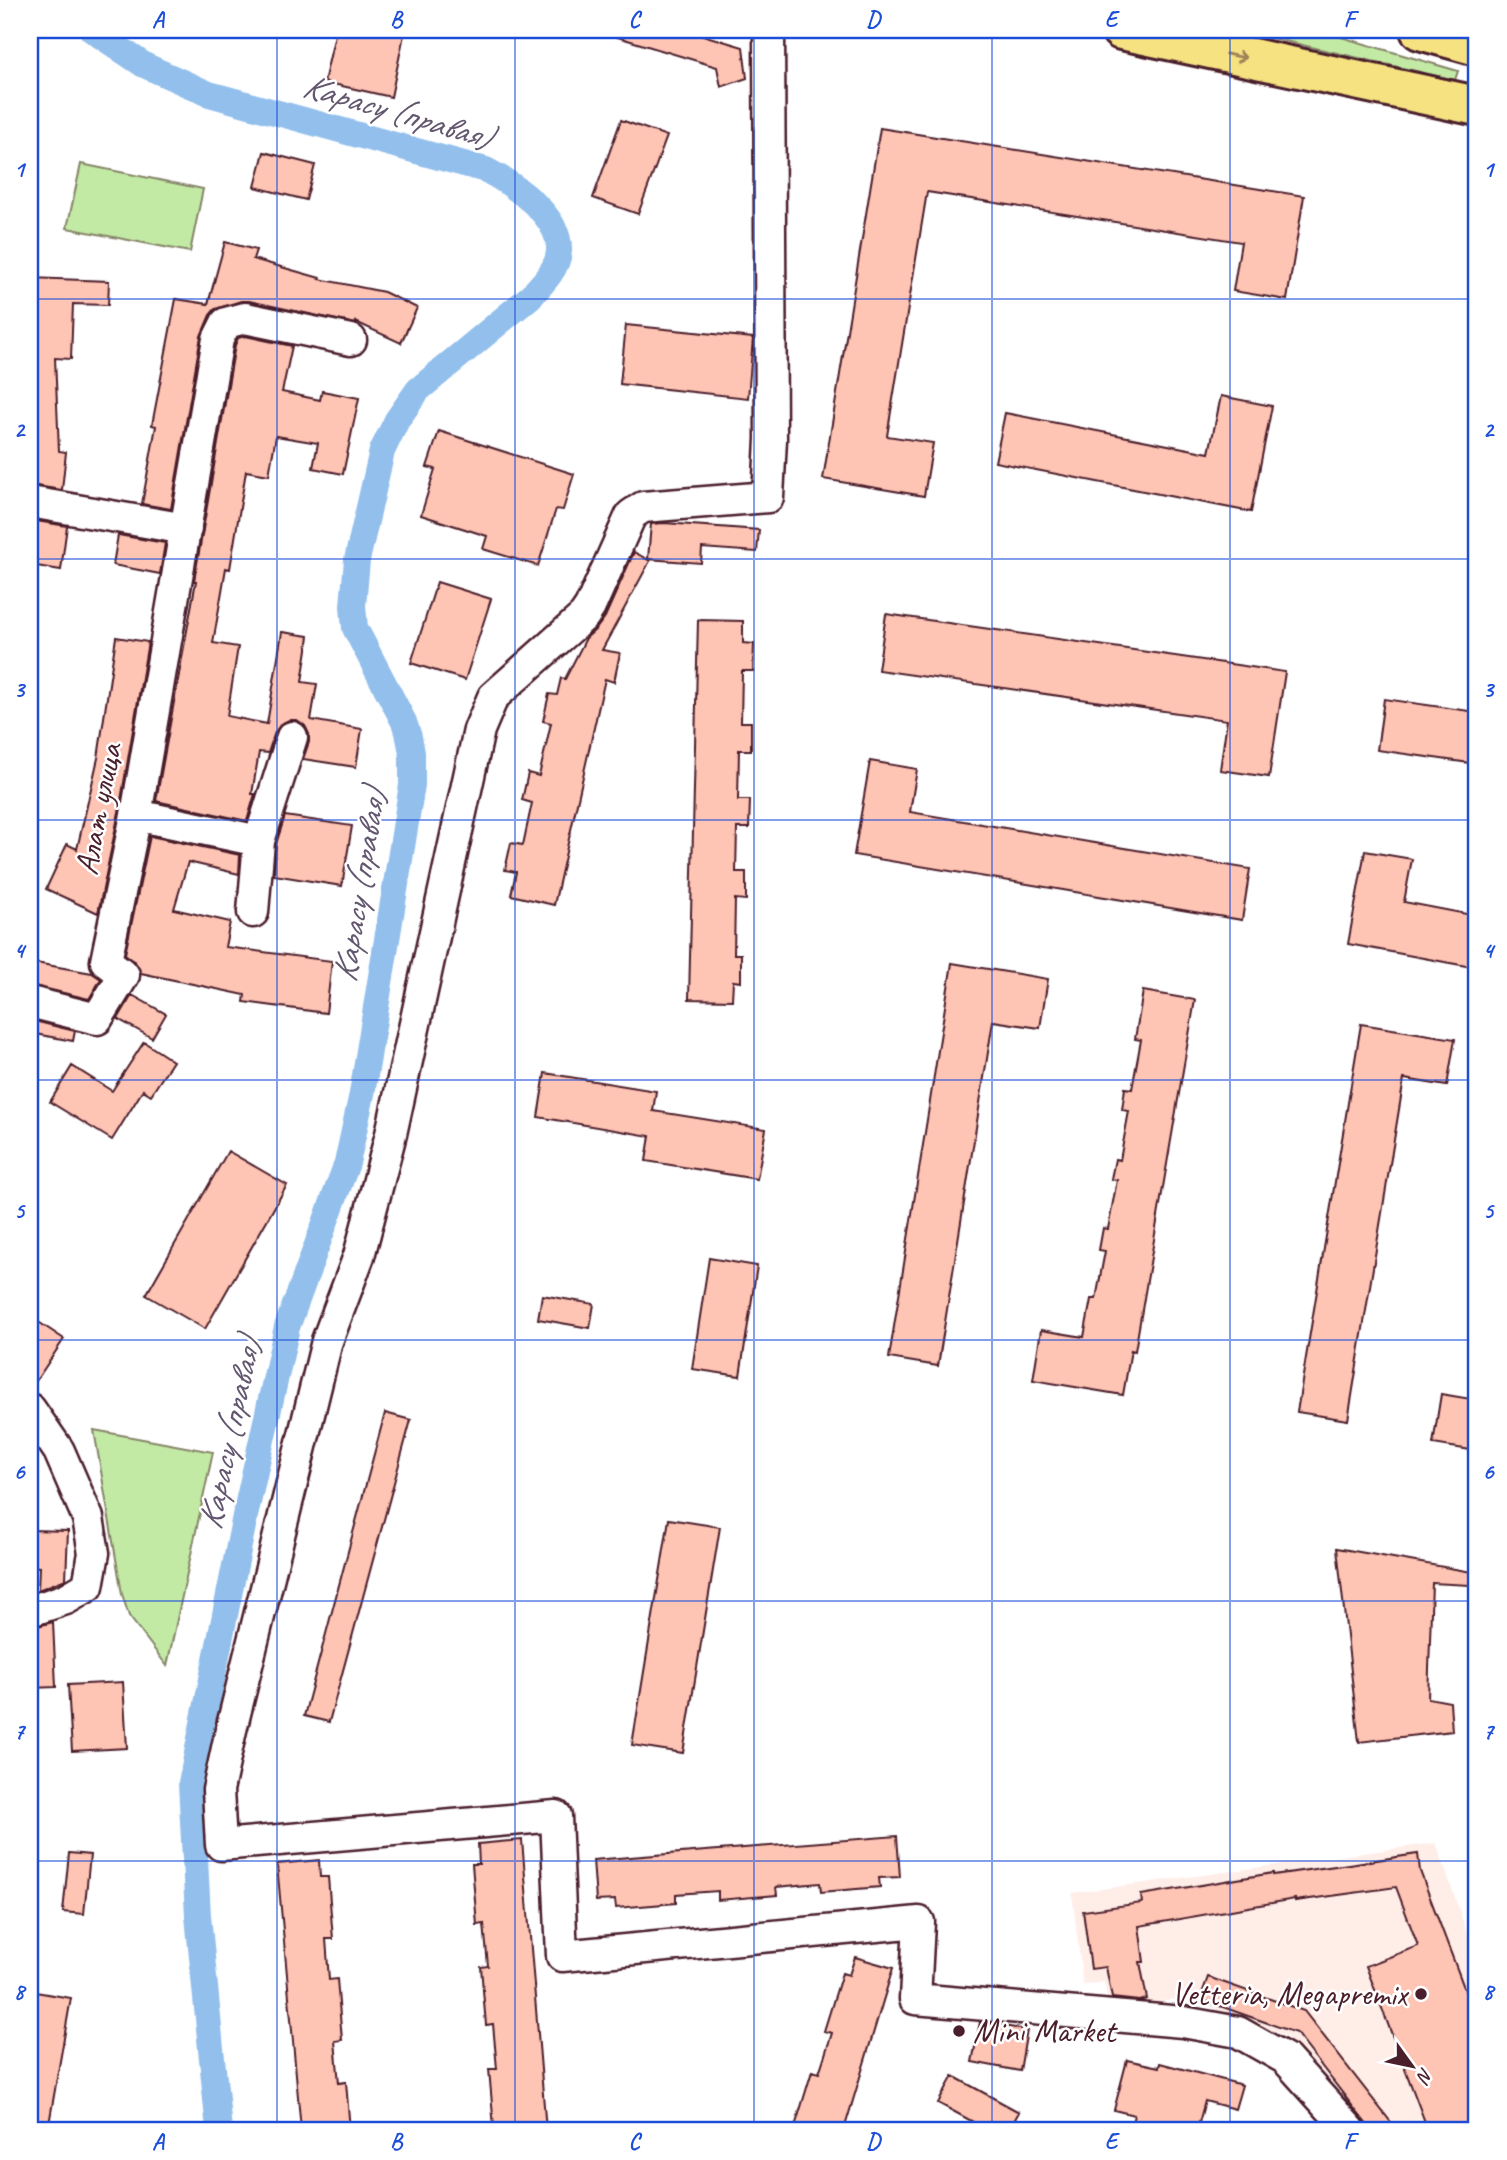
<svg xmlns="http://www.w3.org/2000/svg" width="1507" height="2160" viewBox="0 0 1507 2160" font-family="Caveat,sans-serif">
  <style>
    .built { fill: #ffede8 }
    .green { fill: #c2eaa5; stroke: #868468; stroke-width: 2 }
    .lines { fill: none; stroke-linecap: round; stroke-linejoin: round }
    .canal { stroke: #92bfec; stroke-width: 26 }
    .building { fill: #fec4b4; stroke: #4a1f2b; stroke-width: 2 }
    .minor-casing { stroke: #4a1f2b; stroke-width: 35 }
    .major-casing { stroke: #4a1f2b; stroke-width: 44 }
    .minor { stroke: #fff; stroke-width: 30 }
    .major { stroke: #f6e281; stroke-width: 38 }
    .oneway { stroke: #a08056 }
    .grid { fill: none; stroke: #1d4ed8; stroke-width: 2; stroke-opacity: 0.55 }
    .poi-dot { fill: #4a1f2b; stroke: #fff; stroke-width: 2.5 }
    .labels { text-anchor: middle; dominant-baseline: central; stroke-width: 5; stroke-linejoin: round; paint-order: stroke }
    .street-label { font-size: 33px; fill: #4a1f2b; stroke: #fff }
    .poi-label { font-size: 33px; fill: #4a1f2b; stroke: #fff; text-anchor: end }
    .water-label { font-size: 35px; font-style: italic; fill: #63576f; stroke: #fff }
    .neatline { fill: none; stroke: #1d4ed8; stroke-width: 2.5 }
    .grid-label { font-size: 23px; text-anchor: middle; font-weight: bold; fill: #1d4ed8 }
  </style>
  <rect width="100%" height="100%" fill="#fff"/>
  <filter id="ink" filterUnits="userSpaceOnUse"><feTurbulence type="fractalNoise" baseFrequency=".0143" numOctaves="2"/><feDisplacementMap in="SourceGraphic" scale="14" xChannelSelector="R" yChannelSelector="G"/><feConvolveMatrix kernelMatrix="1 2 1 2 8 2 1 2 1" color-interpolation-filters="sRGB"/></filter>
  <g filter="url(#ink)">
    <path class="built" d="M 1436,1843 L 1477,1961 L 1477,2130 L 1363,2130 L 1287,2037 L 1186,1997 L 1110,2011 L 1104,1982 L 1083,1985 L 1072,1893 Z"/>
    <path class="green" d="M 1237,30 L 1317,30 L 1458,71 L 1455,80 Z
      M 81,164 L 203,189 L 190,252 L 67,228 Z
      M 94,1430 L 213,1452 L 167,1666 L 129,1616 L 122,1594 Z"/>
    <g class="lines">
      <path class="canal" d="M 92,30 L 144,65 L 209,94 L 486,170 C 513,184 561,216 559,251 C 558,269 541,285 530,297 L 418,390 L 397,420 L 382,451 L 357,560 L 353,606 L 355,628 L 404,722 L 409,737 L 412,753 L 412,785 L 362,1094 L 347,1163 L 287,1327 L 245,1516 L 191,1783 L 198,1916 L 219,2130"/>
    </g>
    <path class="building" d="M 336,30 L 405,30 L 391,97 L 324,82 Z
      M 611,30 L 686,30 L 743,47 L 747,78 L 721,87 L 717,67 L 611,35 Z
      M 621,120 L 667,136 L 638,214 L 593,198 Z
      M 880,128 L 1304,196 L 1287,300 L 1233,291 L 1241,242 L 927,192 L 887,436 L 933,443 L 924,496 L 823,479 Z
      M 264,152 L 315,165 L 306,200 L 255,187 Z
      M 225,242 L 256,250 L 253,259 L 320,278 L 319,279 L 384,292 L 417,308 L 401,343 L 356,322 L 356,324 L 249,301 L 241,301 L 215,309 L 210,315 L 201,336 L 171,509 L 142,504 L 156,426 L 152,425 L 176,299 L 208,304 Z
      M 30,278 L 109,281 L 108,305 L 73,304 L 71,359 L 55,358 L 59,451 L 66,452 L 62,490 L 30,485 L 36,417 L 30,417 Z
      M 626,325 L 753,338 L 748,398 L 620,384 Z
      M 245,336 L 292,346 L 282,392 L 320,400 L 322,391 L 359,398 L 343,474 L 313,468 L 318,443 L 276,436 L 269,475 L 246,471 L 230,569 L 226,568 L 213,643 L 238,647 L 227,716 L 267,724 L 282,632 L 309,636 L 302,682 L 317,684 L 311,720 L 362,729 L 356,767 L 303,759 L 309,742 L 309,734 L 305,726 L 297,720 L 289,720 L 281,724 L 275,732 L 268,753 L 259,752 L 252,794 L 255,794 L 247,821 L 156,801 L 196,581 L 194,581 L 235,345 L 238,338 Z
      M 1221,396 L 1272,406 L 1251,512 L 995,462 L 1005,413 L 1209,453 Z
      M 439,431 L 574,474 L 563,510 L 556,509 L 538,566 L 483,549 L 487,536 L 421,515 L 435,469 L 427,467 Z
      M 30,520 L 67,526 L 61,570 L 30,565 Z
      M 664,523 L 759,530 L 757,552 L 702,548 L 701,563 L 648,559 L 651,524 Z
      M 118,535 L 165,543 L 160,574 L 113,565 Z
      M 634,552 L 650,561 L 602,650 L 620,653 L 614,682 L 605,679 L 554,905 L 511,895 L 516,872 L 505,870 L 511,843 L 523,845 L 532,803 L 522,800 L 528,773 L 539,776 L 551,723 L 543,721 L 549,694 L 557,695 L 561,678 L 565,679 L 586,638 L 596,629 L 605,617 Z
      M 437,582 L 491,599 L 465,680 L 411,663 Z
      M 886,614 L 1285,672 L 1269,777 L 1220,770 L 1227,720 L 878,670 Z
      M 698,620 L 743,621 L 743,643 L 754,644 L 753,671 L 742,671 L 741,722 L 751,722 L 751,750 L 739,750 L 738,800 L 750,800 L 749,828 L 737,828 L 736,872 L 746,872 L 746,900 L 735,899 L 734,954 L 741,954 L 741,982 L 733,981 L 732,1000 L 689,999 Z
      M 116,637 L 148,642 L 119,812 L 98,913 L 46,889 L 67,844 L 77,849 L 98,758 Z
      M 1384,699 L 1477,712 L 1477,764 L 1377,750 Z
      M 870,761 L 917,769 L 910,812 L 1250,869 L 1242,920 L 854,855 Z
      M 285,816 L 352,826 L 342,886 L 274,875 L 276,844 Z
      M 150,836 L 240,855 L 239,874 L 188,862 L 174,909 L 230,922 L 225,947 L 332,961 L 326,1013 L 244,1002 L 245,995 L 141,973 L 135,962 L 125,954 Z
      M 1365,851 L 1412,859 L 1404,902 L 1477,916 L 1477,968 L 1348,944 Z
      M 30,962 L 92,973 L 101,979 L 89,999 L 30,985 Z
      M 952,963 L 1048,979 L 1040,1028 L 993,1021 L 938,1366 L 889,1358 Z
      M 1143,991 L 1195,1000 L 1135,1351 L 1131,1350 L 1123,1395 L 1033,1380 L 1041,1330 L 1084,1337 L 1091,1299 L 1096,1299 L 1105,1251 L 1099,1250 L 1103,1228 L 1108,1229 L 1117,1180 L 1111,1179 L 1115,1159 L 1120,1160 L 1129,1111 L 1122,1110 L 1125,1088 L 1132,1089 L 1141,1040 L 1135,1039 Z
      M 132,995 L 166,1014 L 152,1038 L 118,1019 Z
      M 30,1020 L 75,1031 L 73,1041 L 30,1033 Z
      M 1361,1024 L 1455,1039 L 1447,1086 L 1404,1079 L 1348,1420 L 1297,1412 Z
      M 144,1042 L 173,1061 L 151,1095 L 143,1090 L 112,1140 L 50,1102 L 72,1066 L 112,1091 Z
      M 545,1073 L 656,1091 L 653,1111 L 766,1129 L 757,1179 L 646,1161 L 650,1136 L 538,1117 Z
      M 228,1151 L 287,1185 L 205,1329 L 146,1295 Z
      M 709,1258 L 757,1266 L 740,1376 L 692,1369 Z
      M 542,1295 L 594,1304 L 590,1328 L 538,1319 Z
      M 37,1321 L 64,1339 L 30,1390 L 30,1332 Z
      M 1441,1394 L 1477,1400 L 1477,1451 L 1433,1444 Z
      M 385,1413 L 411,1420 L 329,1722 L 304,1716 Z
      M 669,1519 L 720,1527 L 683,1753 L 632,1745 Z
      M 30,1530 L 68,1531 L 66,1579 L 38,1590 L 39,1567 L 30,1566 Z
      M 1337,1548 L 1472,1572 L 1470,1585 L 1432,1583 L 1428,1698 L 1450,1702 L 1452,1731 L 1359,1742 Z
      M 53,1622 L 56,1687 L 30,1688 L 30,1628 Z
      M 123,1682 L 127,1748 L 72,1751 L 68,1685 Z
      M 897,1836 L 900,1877 L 879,1878 L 880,1887 L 821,1892 L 820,1883 L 776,1887 L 777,1895 L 718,1900 L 718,1891 L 676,1894 L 676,1903 L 616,1908 L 615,1900 L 596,1901 L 593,1860 Z
      M 522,1840 L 546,2130 L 502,2130 L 502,2127 L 494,2128 L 489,2069 L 497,2069 L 493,2024 L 486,2025 L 481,1967 L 488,1966 L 484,1924 L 477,1925 L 472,1864 L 479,1864 L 478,1844 Z
      M 69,1853 L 90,1855 L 84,1914 L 63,1912 Z
      M 1418,1854 L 1420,1871 L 1477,2022 L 1477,2130 L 1428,2130 L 1366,1966 L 1418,1946 L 1396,1887 L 1295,1901 L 1295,1899 L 1139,1926 L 1144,1962 L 1140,1962 L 1147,1999 L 1139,2001 L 1112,1998 L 1106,1967 L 1091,1969 L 1083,1911 L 1142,1903 L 1141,1895 L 1273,1873 L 1273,1875 Z
      M 319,1860 L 320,1877 L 328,1877 L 333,1939 L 326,1939 L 329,1980 L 337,1979 L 342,2040 L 335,2041 L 339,2083 L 346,2082 L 350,2130 L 301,2130 L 277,1864 Z
      M 855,1957 L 893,1968 L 844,2130 L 794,2130 L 812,2071 L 819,2073 L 832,2033 L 824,2031 L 842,1973 L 849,1975 Z
      M 1208,1977 L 1304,2011 L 1397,2130 L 1371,2130 L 1296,2033 L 1200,1999 Z
      M 30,1991 L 71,1998 L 48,2130 L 30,2130 Z
      M 980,2022 L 1027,2030 L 1020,2071 L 972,2062 Z
      M 1127,2060 L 1159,2067 L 1160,2063 L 1242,2085 L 1235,2109 L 1205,2101 L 1197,2130 L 1130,2130 L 1134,2115 L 1114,2110 Z
      M 953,2076 L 1019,2112 L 1009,2130 L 988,2130 L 938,2103 Z"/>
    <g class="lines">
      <defs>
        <path id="minor" d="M 769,30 L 771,439 L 768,497 L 643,507 L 631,515 L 590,607 L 584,616 L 493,697 L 479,730 L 391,1134 L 359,1256 L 327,1341 L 231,1730 L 218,1790 L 221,1845 L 556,1816 L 562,1956 L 919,1922 L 915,1999 L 1183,2022 L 1238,2032 L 1286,2059 L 1350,2130
          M 30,502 L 186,529
          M 136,815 L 259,841
          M 253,912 L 259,841 L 292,737
          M 30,1002 L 97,1019 L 124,975 L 106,961 L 136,815 L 218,339 L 226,323 L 245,318 L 351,340
          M 30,1409 L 59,1451 L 88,1518 L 94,1553 L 88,1586 L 66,1599 L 30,1611"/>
        <path id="major" d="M 1121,30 L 1477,106
          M 1420,30 L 1477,46"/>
      </defs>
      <use href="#minor" class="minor-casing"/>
      <use href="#major" class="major-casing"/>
      <use href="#minor" class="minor"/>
      <use href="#major" class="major"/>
    </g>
    <defs><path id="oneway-shaft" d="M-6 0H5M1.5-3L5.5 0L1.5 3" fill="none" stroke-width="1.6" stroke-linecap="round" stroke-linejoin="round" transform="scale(1.75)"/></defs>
    <use class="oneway" href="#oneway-shaft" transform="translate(1236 56) rotate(12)"/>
  </g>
  <path class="grid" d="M 277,30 L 277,2130M 515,30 L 515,2130M 754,30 L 754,2130M 992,30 L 992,2130M 1230,30 L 1230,2130M 30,299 L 1477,299M 30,559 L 1477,559M 30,820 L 1477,820M 30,1080 L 1477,1080M 30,1340 L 1477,1340M 30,1601 L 1477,1601M 30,1861 L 1477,1861"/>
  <g class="poi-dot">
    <circle cx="1421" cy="1994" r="7"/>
    <circle cx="959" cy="2031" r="7"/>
  </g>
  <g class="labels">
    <g class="street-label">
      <text transform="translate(98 809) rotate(-79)">Алат улица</text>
    </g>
    <g class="poi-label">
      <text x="1407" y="1994">Vetteria, Megapremix</text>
      <text x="973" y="2031" text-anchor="start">Mini Market</text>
    </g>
    <g class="water-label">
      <text transform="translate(397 111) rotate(16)">Карасу (правая)</text>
      <text transform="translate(359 886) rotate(-81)">Карасу (правая)</text>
      <text transform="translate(229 1434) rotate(-78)">Карасу (правая)</text>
    </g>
  </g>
  <rect width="1507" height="2160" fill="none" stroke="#fff" stroke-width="77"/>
  <g transform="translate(1412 2066) rotate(123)" stroke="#ffffff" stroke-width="5" paint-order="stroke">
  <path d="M0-5L12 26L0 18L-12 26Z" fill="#4a1f2b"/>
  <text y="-10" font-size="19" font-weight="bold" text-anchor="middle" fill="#4a1f2b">N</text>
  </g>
  <rect x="38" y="38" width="1430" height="2084" class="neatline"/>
  <g class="grid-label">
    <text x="158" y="27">A</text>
    <text x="396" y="27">B</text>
    <text x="634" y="27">C</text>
    <text x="873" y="27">D</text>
    <text x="1111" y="27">E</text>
    <text x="1349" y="27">F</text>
    <text x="19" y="177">1</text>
    <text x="1488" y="177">1</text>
    <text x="19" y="437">2</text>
    <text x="1488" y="437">2</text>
    <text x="19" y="697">3</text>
    <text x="1488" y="697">3</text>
    <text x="19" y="958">4</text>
    <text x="1488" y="958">4</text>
    <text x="19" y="1218">5</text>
    <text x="1488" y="1218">5</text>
    <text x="19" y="1479">6</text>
    <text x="1488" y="1479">6</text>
    <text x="19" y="1739">7</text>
    <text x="1488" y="1739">7</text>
    <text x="19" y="1999">8</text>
    <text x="1488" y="1999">8</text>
    <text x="158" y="2149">A</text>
    <text x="396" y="2149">B</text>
    <text x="634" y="2149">C</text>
    <text x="873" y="2149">D</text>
    <text x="1111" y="2149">E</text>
    <text x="1349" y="2149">F</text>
  </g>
</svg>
